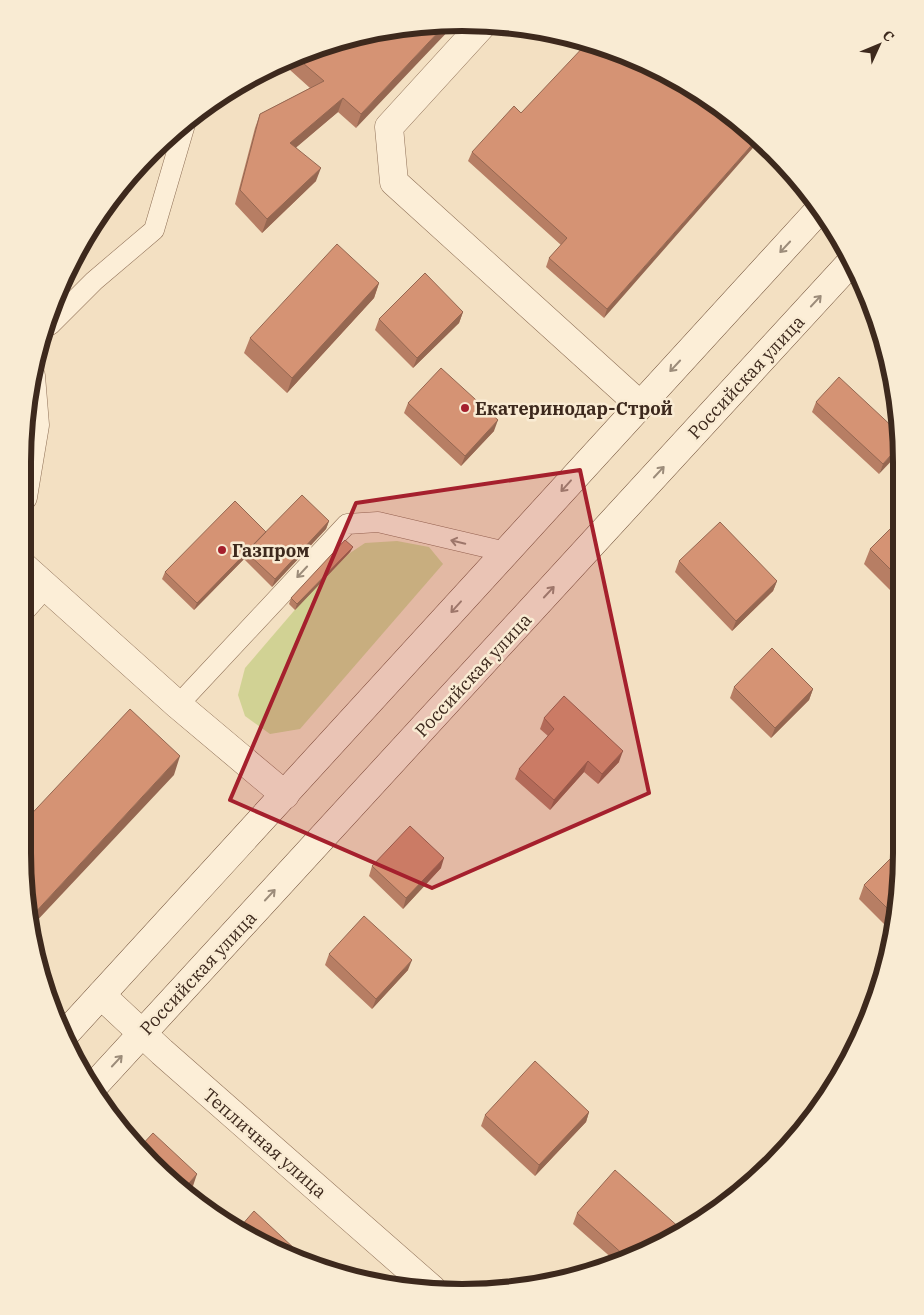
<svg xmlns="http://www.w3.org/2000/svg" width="924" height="1315" viewBox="0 0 924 1315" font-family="'IBM Plex Serif',serif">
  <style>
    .green { fill: #d1d294 }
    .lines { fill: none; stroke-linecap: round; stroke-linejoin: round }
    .lane-casing { stroke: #8f7057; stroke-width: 21 }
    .street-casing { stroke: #8f7057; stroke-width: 29 }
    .secondary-casing { stroke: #71513a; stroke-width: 29 }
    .lane { stroke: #fceed7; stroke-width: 20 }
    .street { stroke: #fceed7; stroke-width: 28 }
    .secondary { stroke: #fceed7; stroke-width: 28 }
    .wall { fill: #b77e64 }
    .shaded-wall { fill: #956751 }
    .building { fill: #d59374; stroke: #956751 }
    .oneway { stroke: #9c8c7a }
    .marked { fill: #a5202d; fill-opacity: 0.2; stroke: #a5202d; stroke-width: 4; stroke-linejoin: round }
    .poi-dot { fill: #a5202d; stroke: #f9ebd3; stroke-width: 2 }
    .labels { text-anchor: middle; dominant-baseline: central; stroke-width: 5; stroke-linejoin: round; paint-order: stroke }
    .street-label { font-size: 18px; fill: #3d291d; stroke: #f9ebd3 }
    .poi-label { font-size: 18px; font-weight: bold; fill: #3d291d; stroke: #f9ebd3; text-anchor: start }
    .rim { fill: none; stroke: #3d291d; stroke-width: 6 }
  </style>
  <rect width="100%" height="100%" fill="#f3e0c2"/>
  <path class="green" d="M 397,541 L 429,547 L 443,564 L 300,729 L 270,734 L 245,716 L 238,695 L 245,668 L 335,563 L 365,543 Z"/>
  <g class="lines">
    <defs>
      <path id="lane" d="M 50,325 L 94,281 L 154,230 L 186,121
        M 23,613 L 46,587
        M 178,705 L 347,524 L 378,522 L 506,552"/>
      <path id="street" d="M 483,24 L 389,127 L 394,182 L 640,405
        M 23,497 L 35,425 L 31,376
        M 23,566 L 178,705 L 285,795
        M 101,995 L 162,1052 L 432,1289"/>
      <path id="secondary" d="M 67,1032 L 818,211
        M 92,1088 L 852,261"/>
    </defs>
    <use href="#lane" class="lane-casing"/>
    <use href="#street" class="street-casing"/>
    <use href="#secondary" class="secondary-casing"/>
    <use href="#lane" class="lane"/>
    <use href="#street" class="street"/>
    <use href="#secondary" class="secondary"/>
  </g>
  <path class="wall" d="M 404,26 L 356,128 L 338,112 L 296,147 L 316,181 L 262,233 L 235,204 L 255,128 L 260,114 L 310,88 L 290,70 L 294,58 L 320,46 Z
    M 521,113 L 729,113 L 604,318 L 546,267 L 549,258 L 561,245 L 468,161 L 472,152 Z
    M 379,283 L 374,298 L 287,393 L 244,353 L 250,338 Z
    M 463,312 L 459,323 L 413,368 L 375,330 L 379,319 Z
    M 816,402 L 898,432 L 879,474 L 812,412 Z
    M 408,403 L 494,431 L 461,466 L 404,413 Z
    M 329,521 L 326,529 L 272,587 L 244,559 L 194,610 L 162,579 L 165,572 Z
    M 898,521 L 899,599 L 864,564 L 870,549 Z
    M 353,547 L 350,552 L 295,610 L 289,604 L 291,598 Z
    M 679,561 L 777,581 L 773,591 L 732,631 L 675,572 Z
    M 734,687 L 813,689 L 809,700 L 771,738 L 730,698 Z
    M 544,718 L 619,762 L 598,784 L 584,772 L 550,810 L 515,779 L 519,769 L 548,736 L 540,729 Z
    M 372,866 L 441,868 L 403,909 L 369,876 Z
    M 901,881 L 892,932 L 859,899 L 864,885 Z
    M 329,954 L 408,970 L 372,1009 L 325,965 Z
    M 589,1112 L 586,1122 L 535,1176 L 481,1126 L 485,1115 Z
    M 577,1213 L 656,1247 L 614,1260 L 573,1224 Z"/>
  <path class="shaded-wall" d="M 445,25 L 454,25 L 356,128 L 361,114 Z
    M 343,98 L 338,112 L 285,157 L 290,143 Z
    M 757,139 L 759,141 L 604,318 L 607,309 Z
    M 321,168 L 316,181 L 262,233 L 267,219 Z
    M 379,283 L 374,298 L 287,393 L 292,378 Z
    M 463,312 L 459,323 L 413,368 L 417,358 Z
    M 498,420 L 494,431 L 461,466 L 465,456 Z
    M 898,447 L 898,454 L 879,474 L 883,464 Z
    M 329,521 L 326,529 L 272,587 L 275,579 Z
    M 353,547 L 350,552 L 295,610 L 297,604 Z
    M 246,552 L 244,559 L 194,610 L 197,603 Z
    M 777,581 L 773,591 L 732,631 L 736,621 Z
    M 813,689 L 809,700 L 771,738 L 775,728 Z
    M 623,751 L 619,762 L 598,784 L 602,774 Z
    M 180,756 L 174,775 L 32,926 L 31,917 Z
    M 588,761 L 584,772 L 550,810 L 554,800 Z
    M 444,858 L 441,868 L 403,909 L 406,898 Z
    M 412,960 L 408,970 L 372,1009 L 376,999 Z
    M 589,1112 L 586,1122 L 535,1176 L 539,1165 Z
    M 197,1174 L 192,1189 L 188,1193 L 183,1190 Z"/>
  <path class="building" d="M 445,25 L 361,114 L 343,98 L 290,143 L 321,168 L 267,219 L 240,190 L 260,114 L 324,81 L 296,57 L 320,46 L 404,26 Z
    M 588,42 L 656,68 L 729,113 L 757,139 L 607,309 L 549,258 L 567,238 L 472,152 L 514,106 L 521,113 Z
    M 337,244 L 379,283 L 292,378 L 250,338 Z
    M 425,273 L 463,312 L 417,358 L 379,319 Z
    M 441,368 L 498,420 L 465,456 L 408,403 Z
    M 839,377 L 898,432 L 898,447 L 883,464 L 816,402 Z
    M 302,495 L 329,521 L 275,579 L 246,552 Z
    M 235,501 L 266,532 L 197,603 L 165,572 Z
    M 898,521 L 899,578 L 870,549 Z
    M 720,522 L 777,581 L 736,621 L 679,561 Z
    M 345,540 L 353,547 L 297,604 L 291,598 Z
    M 772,648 L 813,689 L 775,728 L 734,687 Z
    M 564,696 L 623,751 L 602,774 L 588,761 L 554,800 L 519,769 L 554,729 L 544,718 Z
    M 130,709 L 180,756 L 31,917 L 22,853 L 22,824 Z
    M 410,826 L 444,858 L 406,898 L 372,866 Z
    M 900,849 L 901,881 L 895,916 L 864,885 Z
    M 364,916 L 412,960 L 376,999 L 329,954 Z
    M 535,1061 L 589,1112 L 539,1165 L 485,1115 Z
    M 153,1133 L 197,1174 L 183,1190 L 172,1184 L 140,1147 Z
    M 615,1170 L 682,1230 L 656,1247 L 626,1257 L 577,1213 Z
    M 254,1211 L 310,1263 L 294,1259 L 241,1226 Z"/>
  <defs><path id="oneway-shaft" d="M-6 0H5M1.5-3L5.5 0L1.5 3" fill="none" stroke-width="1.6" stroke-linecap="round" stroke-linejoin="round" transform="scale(1.25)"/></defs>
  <g class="oneway">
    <use href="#oneway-shaft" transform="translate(785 247) rotate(133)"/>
    <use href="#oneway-shaft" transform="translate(816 301) rotate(-47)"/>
    <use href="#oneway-shaft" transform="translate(675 366) rotate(133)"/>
    <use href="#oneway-shaft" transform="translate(659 472) rotate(-47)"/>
    <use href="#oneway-shaft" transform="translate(566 486) rotate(132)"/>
    <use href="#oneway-shaft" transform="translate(458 542) rotate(-166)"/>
    <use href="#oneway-shaft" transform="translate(302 572) rotate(133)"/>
    <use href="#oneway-shaft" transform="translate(549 592) rotate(-47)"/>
    <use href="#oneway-shaft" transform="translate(456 607) rotate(132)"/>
    <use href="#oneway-shaft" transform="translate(270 895) rotate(-47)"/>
    <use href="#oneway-shaft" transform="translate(117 1061) rotate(-47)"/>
  </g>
  <path class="marked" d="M 580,470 L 649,793 L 432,888 L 230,800 L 356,503 Z"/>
  <g class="poi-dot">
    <circle cx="465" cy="408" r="5"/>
    <circle cx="222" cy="550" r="5"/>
  </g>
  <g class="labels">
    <g class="street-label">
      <text transform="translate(746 377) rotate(-47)">Российская улица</text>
      <text transform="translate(473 675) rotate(-47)">Российская улица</text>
      <text transform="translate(198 973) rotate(-47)">Российская улица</text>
      <text transform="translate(265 1143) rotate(41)">Тепличная улица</text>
    </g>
    <g class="poi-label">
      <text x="475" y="408">Екатеринодар-Строй</text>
      <text x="232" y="550">Газпром</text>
    </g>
  </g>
  <path d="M0 0H924V1315H0ZM462 31H462A431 431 0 0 1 893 462V853A431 431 0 0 1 462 1284H462A431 431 0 0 1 31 853V462A431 431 0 0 1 462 31Z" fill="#f9ebd3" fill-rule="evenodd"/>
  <path class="rim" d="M462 31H462A431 431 0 0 1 893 462V853A431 431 0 0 1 462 1284H462A431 431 0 0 1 31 853V462A431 431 0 0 1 462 31Z"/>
  <g transform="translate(879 45) rotate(46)" stroke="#f9ebd3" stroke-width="4" paint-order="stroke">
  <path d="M0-4L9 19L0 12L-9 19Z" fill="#3d291d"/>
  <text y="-8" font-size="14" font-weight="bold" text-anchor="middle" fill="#3d291d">С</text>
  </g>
</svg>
